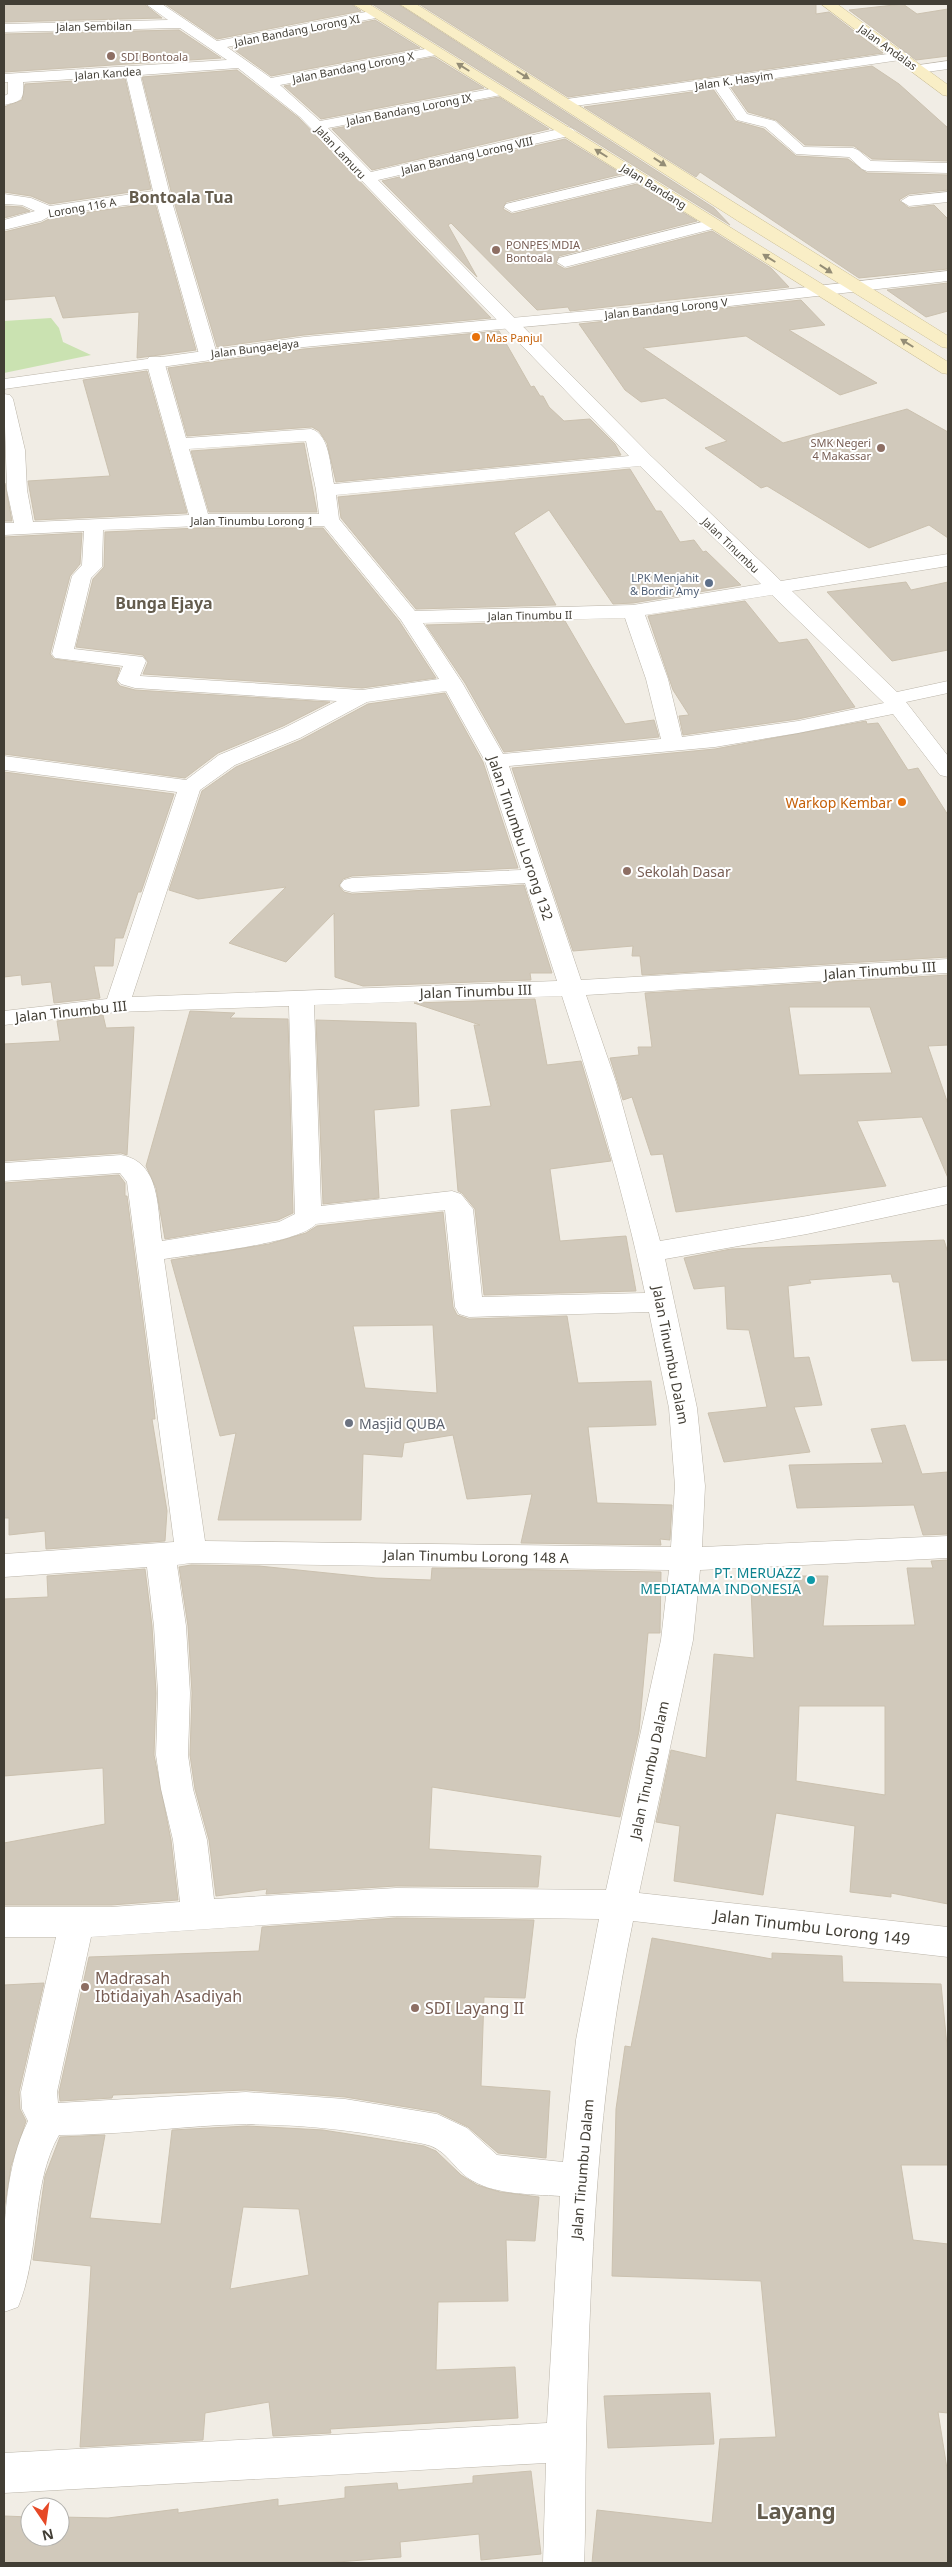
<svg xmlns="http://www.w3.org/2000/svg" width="952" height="2567" viewBox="0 0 952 2567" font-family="'Noto Sans',sans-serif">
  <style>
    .green { fill: #cae2b1 }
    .building { fill: #d1c9bb; stroke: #cbc1af; fill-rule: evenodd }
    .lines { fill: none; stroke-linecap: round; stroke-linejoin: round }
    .minor-casing { stroke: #bbb5a9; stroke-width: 1 }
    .tertiary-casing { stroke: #bbb5a9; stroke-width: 1 }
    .secondary-casing { stroke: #cdc198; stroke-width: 1 }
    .minor { fill: #fff; fill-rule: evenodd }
    .tertiary { fill: #fff; fill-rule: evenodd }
    .secondary { fill: #f9eec6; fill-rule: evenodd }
    .oneway { fill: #948d76 }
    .education-dot { fill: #8d6e63; stroke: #fff; stroke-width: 2 }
    .food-dot { fill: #e8710a; stroke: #fff; stroke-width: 2 }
    .service-dot { fill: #5c6f8a; stroke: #fff; stroke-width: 2 }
    .worship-dot { fill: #6b7280; stroke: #fff; stroke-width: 2 }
    .culture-dot { fill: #0f9aa8; stroke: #fff; stroke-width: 2 }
    .labels { text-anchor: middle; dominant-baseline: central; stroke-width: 4; stroke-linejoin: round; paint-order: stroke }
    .far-street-label { font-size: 11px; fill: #423e35; stroke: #fff }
    .far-education-label { font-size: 11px; fill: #785e54; stroke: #fff; text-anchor: start }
    .far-food-label { font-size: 11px; fill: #c56008; stroke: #fff; text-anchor: start }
    .far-service-label { font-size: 11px; fill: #4e5e75; stroke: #fff; text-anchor: end }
    .food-label { font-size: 14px; fill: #c56008; stroke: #fff; text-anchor: end }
    .street-label { font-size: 14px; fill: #423e35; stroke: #fff }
    .education-label { font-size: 14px; fill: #785e54; stroke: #fff; text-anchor: start }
    .worship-label { font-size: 14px; fill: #5b616d; stroke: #fff; text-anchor: start }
    .culture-label { font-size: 14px; fill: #0d838f; stroke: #fff; text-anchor: end }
    .far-district-label { font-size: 16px; font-weight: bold; fill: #645c4d; stroke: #fff }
    .near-street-label { font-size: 16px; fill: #423e35; stroke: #fff }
    .near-education-label { font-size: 16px; fill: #785e54; stroke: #fff; text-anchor: start }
    .near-district-label { font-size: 22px; font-weight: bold; fill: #645c4d; stroke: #fff }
  </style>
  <rect width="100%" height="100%" fill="#f1ede5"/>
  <path class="green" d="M 51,318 L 59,328 L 63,342 L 91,355 L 4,373 L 4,321 Z"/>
  <path class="building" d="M 4,4 L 144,4 L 162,18 L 4,22 Z
    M 165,4 L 351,4 L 361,11 L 217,39 Z
    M 372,4 L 398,4 L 714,208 L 730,225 Z
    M 419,4 L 816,4 L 816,14 L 829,12 L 883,53 L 568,97 Z
    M 903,4 L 917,14 L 948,9 L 948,56 L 916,60 L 849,10 Z
    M 375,20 L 420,48 L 271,76 L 232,48 Z
    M 179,30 L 221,58 L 4,72 L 4,34 Z
    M 434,57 L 484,88 L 321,119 L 284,86 Z
    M 872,66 L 899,84 L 948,128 L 948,161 L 872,159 L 854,146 L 805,145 L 776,120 L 748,112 L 730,86 Z
    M 237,70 L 299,118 L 491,318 L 304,335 L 217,347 L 172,195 L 142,77 Z
    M 125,78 L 151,189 L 50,204 L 31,196 L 4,192 L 4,107 L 22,100 L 25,84 Z
    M 713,89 L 735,121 L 764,129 L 796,156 L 848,159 L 867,173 L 948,175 L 948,190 L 909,194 L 899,200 L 909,208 L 934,205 L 948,219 L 948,269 L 859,278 L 700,172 L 696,177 L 584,107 Z
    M 499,97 L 549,129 L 372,170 L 332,129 Z
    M 565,139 L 622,174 L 506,202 L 503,209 L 512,214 L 637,184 L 697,221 L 559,256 L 556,264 L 565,269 L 712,231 L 771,268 L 789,287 L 570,311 L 568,307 L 537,310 L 451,223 L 448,225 L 477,277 L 382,181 Z
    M 155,203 L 196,350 L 137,358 L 139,312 L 63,318 L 55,296 L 4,300 L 4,232 L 41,223 L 53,217 Z
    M 4,206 L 22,207 L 30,211 L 4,218 Z
    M 948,283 L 948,311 L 926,317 L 887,290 Z
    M 801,300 L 825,325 L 789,330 L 877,383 L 840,395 L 746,336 L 643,348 L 783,443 L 907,409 L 948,432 L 948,538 L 929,525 L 869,548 L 767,486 L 761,488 L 705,448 L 727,441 L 665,398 L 641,402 L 625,390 L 579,324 Z
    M 499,331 L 531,387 L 534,386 L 540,396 L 543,396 L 549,407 L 564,421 L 590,419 L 615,444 L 621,455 L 336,482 L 327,443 L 319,431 L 312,427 L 187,436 L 168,368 L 304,349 Z
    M 147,371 L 187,513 L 35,520 L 28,481 L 110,476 L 83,380 Z
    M 304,443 L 317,512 L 209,512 L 191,451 Z
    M 630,469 L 656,511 L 661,511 L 680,542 L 694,540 L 703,552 L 706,551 L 741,585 L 633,603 L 613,604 L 549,510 L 514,533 L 556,605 L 416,609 L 341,518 L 338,497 Z
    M 4,483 L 5,483 L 12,521 L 4,521 Z
    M 200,528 L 323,528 L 399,621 L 436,678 L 362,688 L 143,674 L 148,662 L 143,655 L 76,647 L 93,579 L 104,567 L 105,532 Z
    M 82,533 L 80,564 L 70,576 L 50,654 L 54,659 L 120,668 L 116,681 L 120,686 L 135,690 L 330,702 L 283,726 L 218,753 L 185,778 L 4,754 L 4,537 Z
    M 906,582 L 911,590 L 948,582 L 948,650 L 892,661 L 827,592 Z
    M 745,601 L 779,643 L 807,639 L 855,707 L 798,719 L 683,735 L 679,716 L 689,715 L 673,690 L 648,616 Z
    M 565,621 L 625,724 L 654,720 L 659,737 L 504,752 L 465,683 L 426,625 Z
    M 445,693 L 483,762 L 518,868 L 352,876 L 343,879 L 339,886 L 344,892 L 352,894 L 524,885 L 552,973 L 530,973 L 531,980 L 363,986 L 335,977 L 334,913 L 286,962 L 229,943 L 286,887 L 198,899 L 169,890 L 202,791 L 236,767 L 301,740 L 368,704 Z
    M 866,721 L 867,724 L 878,723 L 908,770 L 918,768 L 948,815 L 948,957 L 642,975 L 640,956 L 632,956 L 633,946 L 573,951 L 512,768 L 715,749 Z
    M 4,772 L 174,794 L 141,892 L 138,892 L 123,938 L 115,938 L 113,966 L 94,966 L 100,998 L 54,1003 L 51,982 L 22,985 L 21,975 L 4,977 Z
    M 948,975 L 948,1045 L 928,1046 L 948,1104 L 948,1178 L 922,1117 L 857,1121 L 886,1186 L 676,1212 L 663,1154 L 651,1155 L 632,1097 L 623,1100 L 610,1058 L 639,1055 L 638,1047 L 652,1047 L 645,993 ZM 789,1007 L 870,1007 L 892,1073 L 799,1075 Z
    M 535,999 L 547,1065 L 581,1061 L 611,1161 L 550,1169 L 560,1241 L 626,1236 L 636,1291 L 484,1295 L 475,1209 L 462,1193 L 458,1191 L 451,1110 L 491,1106 L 474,1025 L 480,1025 L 414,1003 Z
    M 190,1011 L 235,1013 L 230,1018 L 288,1019 L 293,1213 L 278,1220 L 165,1239 L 156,1188 L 146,1166 Z
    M 103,1015 L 106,1028 L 134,1027 L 127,1155 L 121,1153 L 4,1161 L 4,1044 L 60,1041 L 57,1021 Z
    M 316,1020 L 416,1023 L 419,1106 L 374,1110 L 379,1198 L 323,1204 Z
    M 119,1175 L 125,1183 L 125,1196 L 127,1196 L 153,1397 L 155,1419 L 152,1419 L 167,1511 L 165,1541 L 46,1549 L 45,1531 L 9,1535 L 9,1518 L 4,1518 L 4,1183 Z
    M 443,1212 L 453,1307 L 457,1315 L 469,1319 L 567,1316 L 578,1383 L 651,1381 L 656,1425 L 588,1427 L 597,1503 L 672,1505 L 670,1540 L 660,1539 L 661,1545 L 521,1543 L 532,1494 L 467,1499 L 453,1435 L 404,1443 L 402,1457 L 363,1454 L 361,1520 L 218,1520 L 236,1433 L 220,1436 L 171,1260 L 269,1244 L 306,1233 L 317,1226 ZM 433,1325 L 437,1393 L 365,1388 L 353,1326 Z
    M 944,1240 L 948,1253 L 948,1360 L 912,1361 L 899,1282 L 893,1282 L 891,1274 L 809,1280 L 811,1283 L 788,1286 L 794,1358 L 809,1357 L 822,1405 L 794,1407 L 810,1452 L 724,1462 L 708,1413 L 767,1407 L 749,1330 L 727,1329 L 725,1286 L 694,1289 L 684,1258 L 731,1249 Z
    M 905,1425 L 922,1474 L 948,1472 L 948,1534 L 923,1535 L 914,1505 L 797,1508 L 789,1465 L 883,1463 L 871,1429 Z
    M 948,1560 L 948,1904 L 891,1893 L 891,1897 L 850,1892 L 855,1826 L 776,1813 L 763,1895 L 674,1881 L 680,1826 L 656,1822 L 671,1750 L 706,1758 L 714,1654 L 754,1658 L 751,1588 L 793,1589 L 795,1576 L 828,1576 L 823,1626 L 915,1625 L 907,1568 L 933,1568 L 931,1561 ZM 799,1706 L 885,1706 L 885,1795 L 796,1781 Z
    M 191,1565 L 259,1566 L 376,1578 L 431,1580 L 432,1568 L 661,1572 L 660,1633 L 648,1633 L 639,1731 L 620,1817 L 432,1787 L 429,1849 L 541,1856 L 538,1887 L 396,1886 L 266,1894 L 267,1889 L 216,1896 L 209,1840 L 195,1789 L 190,1755 L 192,1693 L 188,1626 L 179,1567 Z
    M 145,1569 L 152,1626 L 156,1693 L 154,1755 L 171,1840 L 178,1900 L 111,1905 L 4,1905 L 4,1843 L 105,1824 L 103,1768 L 4,1776 L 4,1599 L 48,1597 L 47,1576 Z
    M 396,1918 L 534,1920 L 525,1998 L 484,1997 L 481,2086 L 550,2091 L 546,2158 L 498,2153 L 468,2127 L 437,2112 L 345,2097 L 246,2090 L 113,2095 L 112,2098 L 60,2101 L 59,2092 L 89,1957 L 259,1951 L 262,1927 Z
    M 652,1938 L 772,1959 L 772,1953 L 842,1956 L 843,1982 L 941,1984 L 948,2056 L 948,2165 L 901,2165 L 913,2240 L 948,2244 L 948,2413 L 938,2412 L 948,2475 L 948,2563 L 592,2563 L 597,2510 L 712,2523 L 720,2439 L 776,2437 L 761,2281 L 612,2276 L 616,2109 L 625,2046 L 631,2047 Z
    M 44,1983 L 19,2092 L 20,2109 L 26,2121 L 11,2166 L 4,2211 L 4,1985 Z
    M 247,2126 L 323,2130 L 424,2146 L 436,2151 L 461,2175 L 477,2185 L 500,2192 L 539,2197 L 535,2241 L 506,2240 L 508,2301 L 438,2302 L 436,2370 L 515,2367 L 518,2418 L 330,2429 L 331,2433 L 273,2436 L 269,2402 L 205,2413 L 203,2440 L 80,2447 L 91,2266 L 33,2260 L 45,2176 L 60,2137 L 105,2135 L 90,2218 L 161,2224 L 172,2130 ZM 243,2207 L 299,2209 L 309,2275 L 230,2289 Z
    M 710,2393 L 714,2444 L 608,2448 L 604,2396 Z
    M 531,2471 L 541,2554 L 481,2560 L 479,2534 L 400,2542 L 401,2557 L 325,2563 L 4,2563 L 4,2516 L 30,2517 L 30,2537 L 60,2537 L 60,2517 L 108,2518 L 178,2509 L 178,2513 L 278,2499 L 278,2506 L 345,2498 L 345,2487 L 397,2483 L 398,2490 L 473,2483 L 473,2476 Z"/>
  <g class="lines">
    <defs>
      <path id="minor" d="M 146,4 L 162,4 L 217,41 L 376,10 L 383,14 L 376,18 L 227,47 L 271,78 L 436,47 L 443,51 L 436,55 L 280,85 L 320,121 L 501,87 L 508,91 L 501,95 L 328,128 L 371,172 L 568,127 L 573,129 L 576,132 L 573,135 L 378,180 L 651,456 L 781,581 L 948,554 L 948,566 L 792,591 L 897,692 L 948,681 L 948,693 L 906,702 L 948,756 L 948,777 L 940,775 L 893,714 L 798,733 L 715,747 L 509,766 L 581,980 L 948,959 L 948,973 L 586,995 L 616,1082 L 660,1241 L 807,1216 L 948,1186 L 948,1204 L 807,1234 L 665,1259 L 697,1408 L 705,1486 L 702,1547 L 948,1536 L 948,1558 L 700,1570 L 693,1640 L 639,1893 L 948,1927 L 948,1957 L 633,1921 C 597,2092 590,2269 586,2443 C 585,2483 586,2523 584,2563 L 543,2563 L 546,2463 L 4,2493 L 4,2453 L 547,2423 L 560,2196 C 530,2194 493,2195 468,2178 C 452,2166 445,2148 424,2144 C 358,2130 289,2122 221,2125 C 167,2128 113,2135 59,2135 C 30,2186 41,2252 18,2307 L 4,2312 C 4,2249 0,2178 28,2121 L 22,2109 L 21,2092 L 56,1937 L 4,1937 L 4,1907 L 111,1907 L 180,1902 L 173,1840 L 161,1789 L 156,1755 L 158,1693 L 154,1626 L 147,1567 L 4,1577 L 4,1554 L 174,1542 L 127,1182 L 120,1173 L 4,1181 L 4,1163 L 121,1155 C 161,1162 157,1208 162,1241 L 279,1222 L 295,1214 L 289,1006 L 117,1012 L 4,1025 L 4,1011 L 107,999 L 177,792 L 4,770 L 4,756 L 186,780 L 219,755 L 284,728 L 337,701 L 135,688 L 121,684 L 117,680 L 123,666 L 55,658 L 52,654 L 72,576 L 82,565 L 84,531 L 4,535 L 4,523 L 14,523 L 7,490 L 4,394 L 10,395 L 13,399 L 25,450 L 27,490 L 33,522 L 189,515 L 146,361 L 149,357 L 161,357 L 164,361 L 186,438 L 311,429 C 330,434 330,467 334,484 L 629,456 L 300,117 L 238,68 L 140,75 L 170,195 L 217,354 L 214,358 L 202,358 L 199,354 L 156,201 L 52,215 L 41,221 L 4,230 L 4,220 L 35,211 L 22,205 L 4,204 L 4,194 L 31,198 L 50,206 L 153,191 L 126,76 L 23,82 C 24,100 22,101 4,105 L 4,96 L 8,94 L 8,82 L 4,82 L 4,74 L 227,60 L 180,28 L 4,32 L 4,24 L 168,20 ZM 306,441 L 316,490 L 319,514 L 208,514 L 189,449 ZM 640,466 L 761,584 L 633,605 L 415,611 L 339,519 L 336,495 ZM 200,526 L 324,526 L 401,620 L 439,679 L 362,690 L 140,676 L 146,661 L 143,657 L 74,649 L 91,578 L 102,567 L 103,530 ZM 772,595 L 884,703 L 798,721 L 682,737 L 668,679 L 645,615 ZM 625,618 L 646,679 L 661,739 L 503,754 L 463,684 L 423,623 ZM 446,691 L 485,761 L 521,870 L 352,878 L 344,880 L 340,885 L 344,890 L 352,892 L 525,883 L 557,981 L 132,997 L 200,790 L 235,765 L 300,738 L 367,702 ZM 562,996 C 594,1093 624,1192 645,1293 L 482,1297 L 473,1209 L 461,1194 L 452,1191 L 321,1206 L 314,1005 ZM 445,1210 L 455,1307 L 459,1314 L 469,1317 L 649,1312 L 669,1408 L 675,1486 L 671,1547 L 205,1541 L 164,1259 C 194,1254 299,1244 316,1224 ZM 191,1563 L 669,1570 L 661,1640 L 606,1890 L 396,1888 L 214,1899 L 207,1840 L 193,1789 L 188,1755 L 190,1693 L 186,1626 L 177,1565 ZM 396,1916 L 599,1919 L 576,2040 L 563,2162 L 497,2155 L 467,2128 L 437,2114 L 345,2099 L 246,2092 L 58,2103 L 57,2092 L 91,1937 Z
        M 902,52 L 907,53 L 909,56 L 907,59 L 727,85 L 747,114 L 775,121 L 804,147 L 853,148 L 858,150 L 871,161 L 948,163 L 948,173 L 867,171 L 862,169 L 849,157 L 796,154 L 765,127 L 737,120 L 714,87 L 567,107 L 560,103 L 567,99 Z
        M 948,61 L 948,69 L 919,73 L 912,69 L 919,65 Z
        M 640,172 L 648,177 L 646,180 L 512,212 L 504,207 L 506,204 Z
        M 948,192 L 948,202 L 909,206 L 901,201 L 909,196 Z
        M 714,219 L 722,224 L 720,227 L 565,267 L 557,262 L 559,258 Z"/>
      <path id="tertiary" d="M 948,271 L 948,281 L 643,316 L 304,347 L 4,389 L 4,379 L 304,337 L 643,306 Z"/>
      <path id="secondary" d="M 353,4 L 369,4 L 948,362 L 948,374 L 942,373 Z
        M 400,4 L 416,4 L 948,336 L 948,348 L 942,347 L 738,221 Z
        M 821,4 L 837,4 L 948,85 L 948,96 L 943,95 Z"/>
    </defs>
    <use href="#minor" class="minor-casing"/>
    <use href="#tertiary" class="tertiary-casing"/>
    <use href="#secondary" class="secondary-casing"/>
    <use href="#minor" class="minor"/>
    <use href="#tertiary" class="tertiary"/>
    <use href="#secondary" class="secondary"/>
  </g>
  <defs><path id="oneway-solid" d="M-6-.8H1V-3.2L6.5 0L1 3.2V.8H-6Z" transform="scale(1.25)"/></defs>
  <g class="oneway">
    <use href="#oneway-solid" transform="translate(463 67) rotate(-148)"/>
    <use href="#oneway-solid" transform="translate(523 75) rotate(32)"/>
    <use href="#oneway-solid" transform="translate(601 153) rotate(-148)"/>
    <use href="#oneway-solid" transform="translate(660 162) rotate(33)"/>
    <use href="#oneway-solid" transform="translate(769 258) rotate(-148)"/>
    <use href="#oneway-solid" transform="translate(826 269) rotate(33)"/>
    <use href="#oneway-solid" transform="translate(907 343) rotate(-148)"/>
  </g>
  <g class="education-dot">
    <circle cx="111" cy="56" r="5"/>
    <circle cx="496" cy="250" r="5"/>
    <circle cx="881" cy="448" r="5"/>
    <circle cx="627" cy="871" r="5"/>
    <circle cx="85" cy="1987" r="5"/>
    <circle cx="415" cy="2008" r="5"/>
  </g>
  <g class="food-dot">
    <circle cx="476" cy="337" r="5"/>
    <circle cx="902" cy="802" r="5"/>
  </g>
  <circle class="service-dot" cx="709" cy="583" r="5"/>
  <circle class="worship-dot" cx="349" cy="1423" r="5"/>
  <circle class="culture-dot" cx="811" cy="1580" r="5"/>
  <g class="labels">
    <g class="far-street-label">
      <text transform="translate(94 26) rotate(-1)">Jalan Sembilan</text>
      <text transform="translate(297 30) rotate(-11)">Jalan Bandang Lorong XI</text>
      <text transform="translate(888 47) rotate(36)">Jalan Andalas</text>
      <text transform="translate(353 67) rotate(-11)">Jalan Bandang Lorong X</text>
      <text transform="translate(108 73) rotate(-4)">Jalan Kandea</text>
      <text transform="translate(734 80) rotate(-8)">Jalan K. Hasyim</text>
      <text transform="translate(409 109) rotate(-11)">Jalan Bandang Lorong IX</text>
      <text transform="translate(341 152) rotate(47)">Jalan Lamuru</text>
      <text transform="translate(467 155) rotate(-13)">Jalan Bandang Lorong VIII</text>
      <text transform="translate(654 186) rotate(32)">Jalan Bandang</text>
      <text transform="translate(82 207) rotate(-10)">Lorong 116 A</text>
      <text transform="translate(666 308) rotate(-6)">Jalan Bandang Lorong V</text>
      <text transform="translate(255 348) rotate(-7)">Jalan Bungaejaya</text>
      <text x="252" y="520">Jalan Tinumbu Lorong 1</text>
      <text transform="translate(731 545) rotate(44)">Jalan Tinumbu</text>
      <text transform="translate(530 615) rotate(-1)">Jalan Tinumbu II</text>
    </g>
    <g class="far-education-label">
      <text x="121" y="56">SDI Bontoala</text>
      <text x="506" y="244">PONPES MDIA<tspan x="506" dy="13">Bontoala</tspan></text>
      <text x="871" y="442" text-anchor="end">SMK Negeri<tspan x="871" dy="13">4 Makassar</tspan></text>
    </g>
    <g class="far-food-label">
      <text x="486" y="337">Mas Panjul</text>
    </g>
    <g class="far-service-label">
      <text x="699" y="577">LPK Menjahit<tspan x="699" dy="13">&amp; Bordir Amy</tspan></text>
    </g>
    <g class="food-label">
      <text x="892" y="802">Warkop Kembar</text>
    </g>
    <g class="street-label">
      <text transform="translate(521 838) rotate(71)">Jalan Tinumbu Lorong 132</text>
      <text transform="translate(880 970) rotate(-4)">Jalan Tinumbu III</text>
      <text transform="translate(476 991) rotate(-2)">Jalan Tinumbu III</text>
      <text transform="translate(71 1011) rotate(-6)">Jalan Tinumbu III</text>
      <text transform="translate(671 1355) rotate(79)">Jalan Tinumbu Dalam</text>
      <text transform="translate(476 1556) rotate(1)">Jalan Tinumbu Lorong 148 A</text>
      <text transform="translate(649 1770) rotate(-78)">Jalan Tinumbu Dalam</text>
      <text transform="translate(582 2169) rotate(-85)">Jalan Tinumbu Dalam</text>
    </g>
    <g class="education-label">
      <text x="637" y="871">Sekolah Dasar</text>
    </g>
    <g class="worship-label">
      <text x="359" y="1423">Masjid QUBA</text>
    </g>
    <g class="culture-label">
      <text x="801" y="1572">PT. MERUAZZ<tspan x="801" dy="16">MEDIATAMA INDONESIA</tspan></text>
    </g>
    <g class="far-district-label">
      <text x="181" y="197">Bontoala Tua</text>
      <text x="164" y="603">Bunga Ejaya</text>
    </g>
    <g class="near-street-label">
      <text transform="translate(812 1927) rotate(7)">Jalan Tinumbu Lorong 149</text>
    </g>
    <g class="near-education-label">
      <text x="95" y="1978">Madrasah<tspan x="95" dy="18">Ibtidaiyah Asadiyah</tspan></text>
      <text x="425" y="2008">SDI Layang II</text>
    </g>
    <g class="near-district-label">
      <text x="796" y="2510">Layang</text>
    </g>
  </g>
  <rect width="952" height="2567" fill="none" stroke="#423e35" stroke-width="10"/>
  <g transform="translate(45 2522) rotate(167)"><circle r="24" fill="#ffffff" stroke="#b3b2ae"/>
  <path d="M0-4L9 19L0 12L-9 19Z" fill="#e64927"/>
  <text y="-8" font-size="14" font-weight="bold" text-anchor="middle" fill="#423e35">N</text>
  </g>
</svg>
